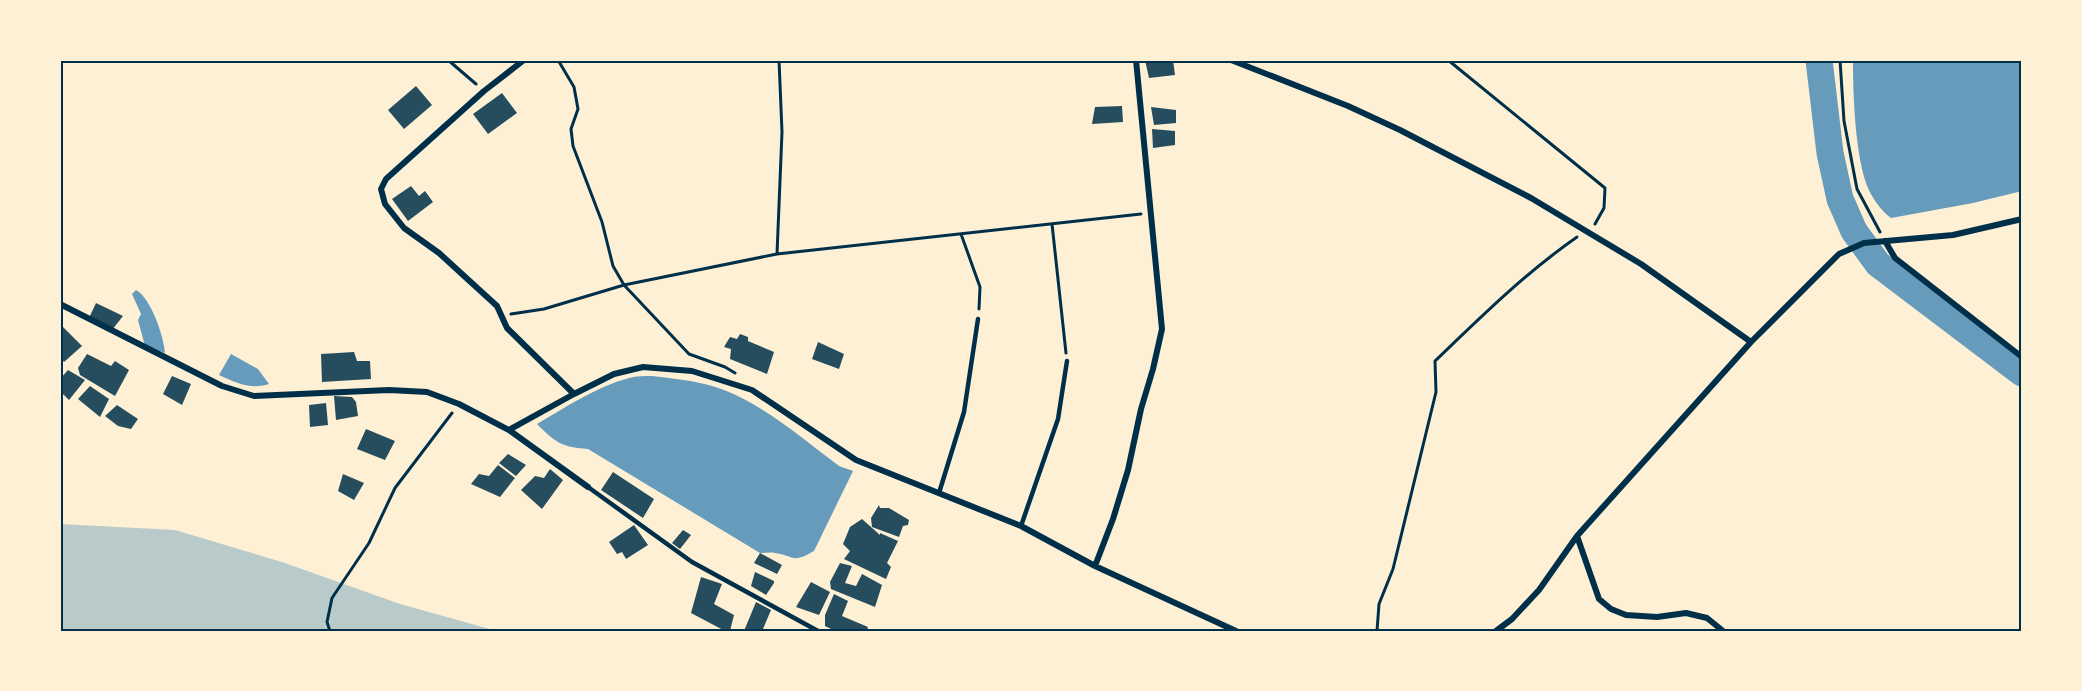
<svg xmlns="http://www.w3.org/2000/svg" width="2082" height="691" viewBox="0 0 2082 691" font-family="'Work Sans',sans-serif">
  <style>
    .green { fill: #b9caca }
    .water { fill: #669bbc }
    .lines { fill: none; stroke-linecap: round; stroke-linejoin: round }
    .river { stroke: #669bbc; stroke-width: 27 }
    .building { fill: #264d5e }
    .path { stroke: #003049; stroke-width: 3 }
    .service { stroke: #003049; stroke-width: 4.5 }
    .minor { stroke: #003049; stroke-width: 6 }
    .neatline { fill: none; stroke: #003049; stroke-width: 2 }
  </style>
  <rect width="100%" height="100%" fill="#fdf0d5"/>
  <path class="green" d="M 60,524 L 175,530 L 282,562 L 400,604 L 497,631 L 60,631 Z"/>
  <path class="water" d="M 1853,60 L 2022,60 L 2022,191 L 1973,203 L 1891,218 C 1880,210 1869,194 1865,180 C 1855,146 1853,96 1853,60 Z
    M 136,290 C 151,298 164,337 165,353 L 145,346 L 138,320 L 141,314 L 132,294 Z
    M 231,354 L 258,369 L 269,384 C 250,390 237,383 219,375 Z
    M 652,376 C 677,379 701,381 724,390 C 765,406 804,440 839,466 L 853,471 L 814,551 C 791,564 796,556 775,553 C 770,552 764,553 760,553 L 588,449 C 562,447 556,443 537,424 C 566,407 596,387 629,378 C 636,376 645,376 652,376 Z"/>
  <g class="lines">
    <path class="river" d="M 1819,60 L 1830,153 L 1840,199 L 1854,231 L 1878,264 L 2022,373"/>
  </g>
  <path class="building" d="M 1145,60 L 1173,60 L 1175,75 L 1149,78 Z
    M 416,86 L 432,105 L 404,129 L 388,110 Z
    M 502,93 L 517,113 L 488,134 L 473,114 Z
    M 1122,106 L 1123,122 L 1092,124 L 1095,107 Z
    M 1151,107 L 1176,110 L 1176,123 L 1154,125 Z
    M 1152,129 L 1175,131 L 1175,145 L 1153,148 Z
    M 411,186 L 419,196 L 425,191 L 433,202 L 408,221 L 392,199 Z
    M 96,303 L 123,316 L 112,330 L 89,318 Z
    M 62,326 L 82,346 L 64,362 L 60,357 L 60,328 Z
    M 740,334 L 748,337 L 748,341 L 774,352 L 767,374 L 730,359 L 731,349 L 724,347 L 730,337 L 737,339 Z
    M 818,342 L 844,354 L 839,369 L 812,359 Z
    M 354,352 L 357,361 L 370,361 L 371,379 L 322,382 L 321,354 Z
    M 87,354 L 111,366 L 115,361 L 129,370 L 115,396 L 80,375 L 78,368 Z
    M 68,370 L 85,380 L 69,400 L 60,391 L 60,379 Z
    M 172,376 L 191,384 L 182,405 L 163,394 Z
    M 90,386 L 109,399 L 100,417 L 78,399 Z
    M 334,396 L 352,397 L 356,402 L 358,416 L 336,420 Z
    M 326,403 L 328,425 L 310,427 L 309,405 Z
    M 117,405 L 138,419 L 131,429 L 118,426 L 105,416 Z
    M 366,429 L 395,441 L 385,460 L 357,449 Z
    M 508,454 L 526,465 L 516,476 L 499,463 Z
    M 498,465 L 515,478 L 500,497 L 471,484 L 479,474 L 489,476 Z
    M 550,469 L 563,480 L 542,509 L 521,490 L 535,476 L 544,478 Z
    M 613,472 L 654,499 L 643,518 L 601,490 Z
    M 343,474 L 364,483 L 354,500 L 338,491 Z
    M 879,505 L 880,508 L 889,508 L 909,520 L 908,525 L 903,526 L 899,537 L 872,527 L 871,518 Z
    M 862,519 L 880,535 L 880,533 L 898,541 L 887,563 L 891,567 L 886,579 L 844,559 L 850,551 L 843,544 L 850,527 Z
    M 634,525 L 648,545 L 626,559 L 622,552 L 617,554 L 609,542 Z
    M 683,530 L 691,535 L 680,549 L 672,543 Z
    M 760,553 L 782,565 L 777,574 L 754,563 Z
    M 840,563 L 852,566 L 845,583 L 856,586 L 862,574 L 882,585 L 875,607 L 831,589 L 830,582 Z
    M 755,572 L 774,581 L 774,583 L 766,595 L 751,586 Z
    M 701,577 L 722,584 L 714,604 L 734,615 L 730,631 L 725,631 L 691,613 Z
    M 811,582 L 830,592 L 819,615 L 796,607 Z
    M 834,594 L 848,601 L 842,616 L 868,627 L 867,631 L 835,631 L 825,626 L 825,615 Z
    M 756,602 L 771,610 L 763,629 L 768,631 L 744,631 Z"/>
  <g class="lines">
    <path class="path" d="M 448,60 L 476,84
      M 558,60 L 574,87 L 578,109 L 571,129 L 573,146 L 602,222 L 613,266 L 624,285 L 689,354 L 725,367 L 735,373
      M 1448,60 L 1605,188 L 1604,208 L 1595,224
      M 1840,60 L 1844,121 L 1857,189 L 1880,232
      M 1052,224 L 1066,353
      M 961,234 L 980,287 L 979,309
      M 777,254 L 782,132 L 779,60
      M 511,314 L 544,309 L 624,285 L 777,254 L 1141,214
      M 330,631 L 327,622 L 332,598 L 369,543 L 395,488 L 452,413
      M 1377,631 L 1379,604 L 1393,569 L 1436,392 L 1435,361 C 1481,317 1524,274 1577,237"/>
    <path class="service" d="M 588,487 L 692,562 L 818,631
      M 939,493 L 964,412 L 978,319
      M 1021,526 L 1058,419 L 1067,361"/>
    <path class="minor" d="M 524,60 L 484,91 L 386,179 L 381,189 L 385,204 L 404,228 L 439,253 L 497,306 L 507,328 L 574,394
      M 1231,60 L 1348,106 L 1400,130 L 1531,198 L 1641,264 L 1751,342
      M 1885,241 L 1895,258 L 2022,357
      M 60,304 L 222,386 L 254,396 L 389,390 L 427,392 L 459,404 L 509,430 L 574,394 L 614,374 L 643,367 L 692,371 L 752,390 L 856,460 L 1021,526 L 1095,566 L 1236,631
      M 509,430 L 588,487
      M 1577,536 L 1599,599 L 1611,609 L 1626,615 L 1657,617 L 1686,613 L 1707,618 L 1723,631
      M 1095,566 L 1113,519 L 1128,470 L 1141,409 L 1153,369 L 1162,329 L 1136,60
      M 1496,631 L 1512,619 L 1539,590 L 1577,536 L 1751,342 L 1839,254 L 1864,243 L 1953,235 L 2022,219"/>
  </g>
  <rect width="2082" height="691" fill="none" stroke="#fdf0d5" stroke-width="123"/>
  <rect x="62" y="62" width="1958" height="568" class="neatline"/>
</svg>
